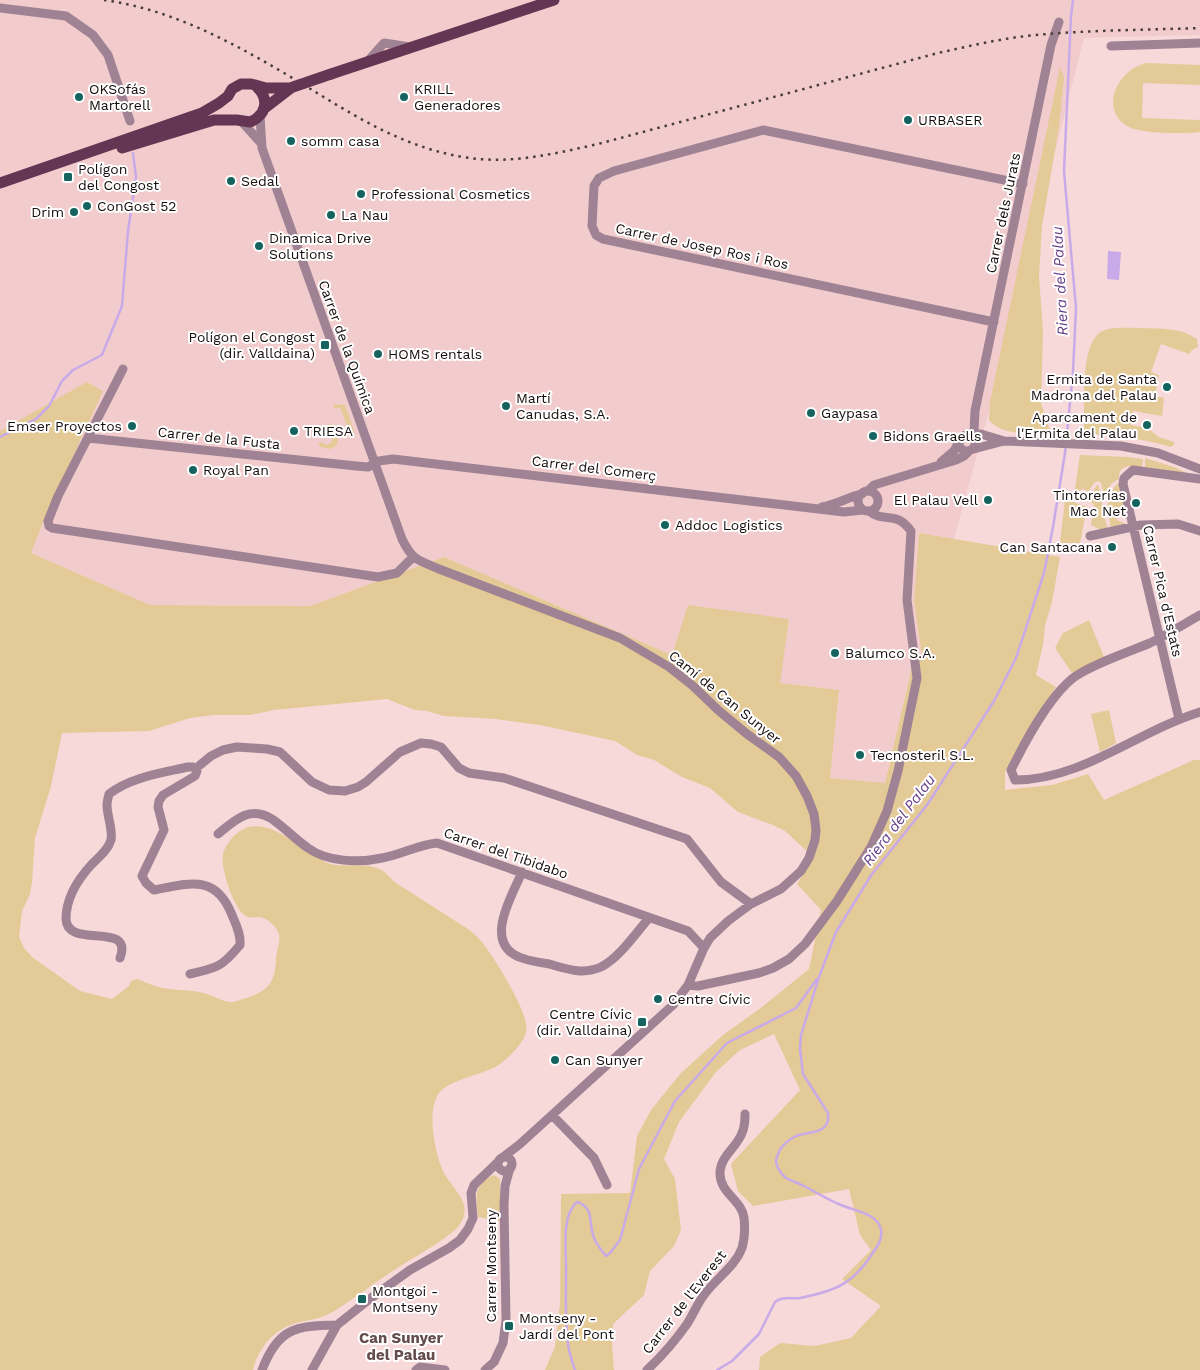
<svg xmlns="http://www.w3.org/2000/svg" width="1200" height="1370" viewBox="0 0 1200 1370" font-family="'Work Sans',sans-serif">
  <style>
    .built { fill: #f2cccd }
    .green { fill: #e4ca96 }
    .water { fill: #c9aae8 }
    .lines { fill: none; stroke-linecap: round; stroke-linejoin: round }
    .stream { stroke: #c9aae8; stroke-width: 2.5 }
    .minor { stroke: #9f8394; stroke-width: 9 }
    .major { stroke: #643654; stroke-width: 11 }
    .rail { stroke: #4b3c3c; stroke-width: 2.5; stroke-dasharray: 2.5 5; stroke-linecap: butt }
    .major-bridge { stroke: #643654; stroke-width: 11 }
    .poi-dot { fill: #15635e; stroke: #fff; stroke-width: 2 }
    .labels { text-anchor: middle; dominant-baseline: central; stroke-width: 4; stroke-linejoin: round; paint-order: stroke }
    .poi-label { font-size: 14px; fill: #160c0c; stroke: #fff; text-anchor: start }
    .street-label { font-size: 14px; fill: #160c0c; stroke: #fff }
    .water-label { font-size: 15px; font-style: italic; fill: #68408a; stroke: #fff }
    .neighbourhood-label { font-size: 15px; font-weight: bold; fill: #654c4d; stroke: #fff }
  </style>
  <rect width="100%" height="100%" fill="#f7d9da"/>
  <path class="built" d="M 0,0 L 1200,0 L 1200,35 L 1084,38 L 994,392 L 954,539 L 919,533 L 914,600 L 922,657 L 911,671 L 885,783 L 830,778 L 839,690 L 779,683 L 789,619 L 672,655 L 444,557 L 310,606 L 150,605 L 31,553 L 47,513 L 0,431 Z"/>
  <path class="green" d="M 1147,63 L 1200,65 L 1200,85 L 1143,83 L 1142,118 L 1200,120 L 1200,132 C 1185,134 1139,134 1127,126 C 1098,108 1119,68 1147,63 Z
    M 1060,67 L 1064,77 L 1059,127 L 1042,226 L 1039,276 L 1043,332 L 1041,403 L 1048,426 L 1052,432 C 1031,433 1004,437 989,420 L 990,402 Z
    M 1140,328 C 1160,329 1179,327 1197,339 L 1198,347 L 1192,350 L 1189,354 L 1161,344 L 1151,372 L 1159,375 L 1155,396 L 1164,398 L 1162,416 L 1133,411 L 1131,425 L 1147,428 L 1159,437 L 1174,442 L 1174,445 L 1171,447 C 1140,437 1115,437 1084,433 C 1085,411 1078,338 1105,330 C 1113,327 1130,328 1140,328 Z
    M 87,382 L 103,391 L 47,513 L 31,553 L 150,605 L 310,606 L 444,557 L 672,655 L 688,605 L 789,619 L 780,683 L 839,690 L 830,778 L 885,783 L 911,671 L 922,657 L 914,600 L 919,533 L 1060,557 L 1052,602 L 1045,625 L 1043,645 L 1036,675 L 1056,687 L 1005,772 L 1005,790 L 1052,785 L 1088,774 L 1104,800 L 1194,760 L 1200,760 L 1200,1370 L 759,1370 L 760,1357 L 780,1343 L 815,1346 L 851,1338 L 881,1306 L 842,1279 L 871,1250 L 860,1235 L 849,1189 L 753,1206 L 738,1191 L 731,1164 L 800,1090 L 774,1034 L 740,1050 L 716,1072 L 679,1122 L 664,1159 L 675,1179 L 681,1230 L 674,1246 L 650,1271 L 644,1295 L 613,1324 L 612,1344 L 614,1370 L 545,1370 L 555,1347 L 560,1304 L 561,1194 L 630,1193 L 637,1136 L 651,1110 L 681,1073 L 723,1035 L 762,1007 L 809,969 L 821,910 L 797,884 L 814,858 L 785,831 L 773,825 L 738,812 L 710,788 L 682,777 L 654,760 L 637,755 L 615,741 L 540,725 L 496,719 L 444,716 L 427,711 L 415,710 L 387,699 L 274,710 L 250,715 L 214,715 L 190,718 L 149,731 L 62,733 L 51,786 L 35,838 L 32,882 L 30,894 L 22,911 L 19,937 L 24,948 L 32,957 L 80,991 L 112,999 L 129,986 L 131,981 L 137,979 C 145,982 154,986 162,988 C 174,990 187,990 200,992 C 210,994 219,1000 229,1002 C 233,1003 239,1000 243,999 C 266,992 275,985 276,960 C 276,952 281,941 279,934 C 276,926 267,918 260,917 C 256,917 252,918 248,917 C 235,913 224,876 223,864 C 221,853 226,845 233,837 C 262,806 301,851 327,863 C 340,868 364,862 379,869 C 387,872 390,879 396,883 L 468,929 C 473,933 478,937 482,942 C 493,956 531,1015 526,1032 C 524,1043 506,1061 497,1066 C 483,1074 447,1081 439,1093 C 426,1111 435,1155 444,1173 C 450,1184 461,1194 464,1205 C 466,1213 463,1221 458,1227 C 444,1241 419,1254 402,1265 C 379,1279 358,1296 336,1310 C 310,1327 291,1314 266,1343 C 260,1351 255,1360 253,1370 L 0,1370 L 0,431 Z
    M 333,404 L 345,405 L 355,433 L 350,435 L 340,407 L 335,409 Z
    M 332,423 L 338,440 L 337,445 L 331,449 L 321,447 L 318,445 L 321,442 L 327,445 L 332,442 L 332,437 L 328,425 Z
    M 1080,455 L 1127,457 L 1143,459 L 1142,467 C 1131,466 1118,464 1119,479 L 1111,484 L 1106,496 L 1104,494 L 1101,483 L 1098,481 L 1094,483 L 1088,492 L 1084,489 L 1080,490 L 1079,492 L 1081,498 L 1078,500 L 1074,495 Z
    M 1145,458 L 1174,467 L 1189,474 L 1145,467 Z
    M 1119,483 L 1127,518 L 1119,513 L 1116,515 L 1118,518 L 1117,520 L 1128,525 L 1111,529 L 1107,506 L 1114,487 Z
    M 1098,484 L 1102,500 L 1102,510 L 1108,529 L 1101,530 L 1091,525 L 1094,504 L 1085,499 L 1082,493 L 1090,495 Z
    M 1065,499 L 1087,507 L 1080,543 L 1060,543 Z
    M 1089,620 L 1104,657 L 1072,673 L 1055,648 L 1063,633 Z
    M 1109,710 L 1116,743 L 1100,752 L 1091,714 Z
    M 494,1175 L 500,1179 L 500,1221 L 478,1217 C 476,1197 473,1184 494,1175 Z"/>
  <path class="water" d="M 1108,251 L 1121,252 L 1119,280 L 1107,279 Z"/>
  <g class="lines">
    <path class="stream" d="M 0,437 L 36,419 L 49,406 L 62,381 L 73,370 L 102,355 L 122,306 L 128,231 L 136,177 L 133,153
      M 575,1370 C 572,1361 569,1353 568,1344 C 565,1322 566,1298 566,1275 C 567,1255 560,1216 577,1202 C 594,1207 589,1222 593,1235 C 595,1243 601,1250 606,1256 L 610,1253 L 620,1240 L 639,1169 L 675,1101 L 727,1043 L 796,1008 L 817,979
      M 717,1370 L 732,1361 L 759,1334 L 775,1302 C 782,1296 791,1299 800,1298 C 835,1291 853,1284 872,1254 C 877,1247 883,1239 881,1230 C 878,1213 854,1211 841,1205 C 828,1200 816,1192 804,1186 C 798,1183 792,1181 786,1178 C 782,1175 777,1168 776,1162 C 776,1157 779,1152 781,1148 C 785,1143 790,1139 796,1136 C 809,1131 831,1135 828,1113 L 803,1074 L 800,1049 L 801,1035 L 819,977 L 836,932 L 872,874 L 927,805 L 994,701 L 1016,658 L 1044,573 L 1053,527 L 1065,453 L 1073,372 L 1076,308 L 1064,171 L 1071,16 L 1073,0"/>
    <path class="minor" d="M 0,8 L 66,16 L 93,35 L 108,55 L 130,121
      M 1111,46 L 1200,43
      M 366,63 L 384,43 L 410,47
      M 260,116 L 262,148 L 402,539 C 412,560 418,560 439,569 L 620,638 L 669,667 L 693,686 L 718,710 L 747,734 L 779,757 L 796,776 L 807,796 L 814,814 L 816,830 L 815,840 L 809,858 L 801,871 L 781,889 L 751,904 L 728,921 L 710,938 L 704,948 L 688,985 L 673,1005 L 520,1144 L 502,1158
      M 242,122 L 261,143
      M 994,322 L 603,239 L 596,235 L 592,226 L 594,186 L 599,178 L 614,171 L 763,130 L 1023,184
      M 123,369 L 58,496 L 48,521 L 49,526 L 52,528 L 378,577 L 397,573 L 413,557
      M959 443a8 8 0 1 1 16 0a8 8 0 1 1-16 0Z
      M 88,438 L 356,466 L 368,467 L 379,461 L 393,459 L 844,512 L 863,510
      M 1004,441 L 981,434 L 972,435 L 974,432 L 975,411 L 1051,45 L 1059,22
      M 941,462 L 954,451 L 959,442
      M 868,491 L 874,485 L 956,460 L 964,456 L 970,450 L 1004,441 L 1121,446 L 1158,453 L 1200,469
      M858 501a10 10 0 1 1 20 0a10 10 0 1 1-20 0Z
      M 822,507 C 836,505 848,497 862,494
      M 1090,536 L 1141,525 L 1178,524 L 1200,531
      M 1200,615 C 1184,624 1167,635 1150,643 C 1129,652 1090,665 1073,678 C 1048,698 1025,742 1011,770 L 1015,780 C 1082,780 1138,731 1200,712
      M 1179,719 L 1123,484 L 1124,478 L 1133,470 L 1200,479
      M 200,765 L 211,756 L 223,750 L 237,747 L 267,749 L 280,752 L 312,782 L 329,790 L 345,791 L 358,787 L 366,782 L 400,752 L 421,743 L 431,744 L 441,747 L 459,768 L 469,773 L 504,778 L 687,839 L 721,882 L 751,904
      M 218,834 C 235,820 250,805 272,819 C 285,828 295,839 308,848 C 327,862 359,863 382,858 C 401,855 417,845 437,843 L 688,931 L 704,948
      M 522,872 C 512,896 483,942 519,957 C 528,961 539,962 549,964 C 567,969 583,975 601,967 C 619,958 636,933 649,918
      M 120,958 C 134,920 67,950 66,919 C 66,898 79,878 92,864 C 99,857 108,850 111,840 C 113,829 107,816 107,805 C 107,802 108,798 109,794 C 131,777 162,773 188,767 L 193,767
      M 190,974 C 217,968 222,967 240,945 C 241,934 236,925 232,915 C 216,874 190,883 154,890 L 146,883 L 142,876 L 164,830 L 158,807 L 159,801 L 163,795 L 195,776 L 197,771
      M 688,985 L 698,986 L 759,973 L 773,968 L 789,959 L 805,944 L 837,901 L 871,847 L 887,811 L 898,771 L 917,678 L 907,600 L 911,531 C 894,509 885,524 869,511
      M 552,1115 L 594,1158 L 607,1185
      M498 1164a7 7 0 1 1 14 0a7 7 0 1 1-14 0Z
      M 262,1370 C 278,1328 295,1326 337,1325
      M 312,1370 L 337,1325 L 371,1298 L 410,1270 L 449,1248 L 460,1240 L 468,1229 L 473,1218 L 471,1193 L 474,1185 L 499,1161
      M 416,1370 L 420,1367 L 445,1370
      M 485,1370 L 494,1362 L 503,1343 L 506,1320 L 504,1205 L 505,1186 L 510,1168
      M 647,1370 C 662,1356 675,1341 687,1324 C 693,1315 697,1304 704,1295 C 716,1278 735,1267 742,1248 C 745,1238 745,1228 744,1218 C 742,1200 719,1193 720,1172 C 721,1156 737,1147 742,1133 C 745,1127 745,1120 745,1114"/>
    <path class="major" d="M 331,74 L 554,0
      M 265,108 L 291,88
      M 122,148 L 214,120 L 237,120 L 250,122 C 266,115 270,100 257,87
      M 0,183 L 202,113 L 219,103 L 228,96 L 232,89 L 241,84 L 251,84 L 266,88 L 290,88"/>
    <path class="rail" d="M 104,0 C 168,9 224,38 279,70 C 339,105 392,145 463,157 C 509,165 553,154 598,144 L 938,53 C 970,46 1002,38 1036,35 C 1090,30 1145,30 1200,28"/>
    <path class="major-bridge" d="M 293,87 L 331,74"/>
  </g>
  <g class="poi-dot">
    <circle cx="79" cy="97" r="5"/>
    <circle cx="404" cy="97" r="5"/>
    <circle cx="908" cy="120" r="5"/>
    <circle cx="291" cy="141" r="5"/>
    <rect x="63" y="172" width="10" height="10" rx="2.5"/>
    <circle cx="231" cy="181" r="5"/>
    <circle cx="361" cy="194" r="5"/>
    <circle cx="87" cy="206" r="5"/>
    <circle cx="74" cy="212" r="5"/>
    <circle cx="331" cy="215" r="5"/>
    <circle cx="259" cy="246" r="5"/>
    <rect x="320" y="340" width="10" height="10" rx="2.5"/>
    <circle cx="378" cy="354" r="5"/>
    <circle cx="1167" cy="387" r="5"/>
    <circle cx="506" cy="406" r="5"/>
    <circle cx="811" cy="413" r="5"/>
    <circle cx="1147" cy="425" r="5"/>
    <circle cx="132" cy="426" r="5"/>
    <circle cx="294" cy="431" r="5"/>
    <circle cx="873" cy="436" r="5"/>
    <circle cx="193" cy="470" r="5"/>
    <circle cx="988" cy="500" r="5"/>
    <circle cx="1136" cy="503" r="5"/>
    <circle cx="665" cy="525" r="5"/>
    <circle cx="1112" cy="547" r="5"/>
    <circle cx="835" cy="653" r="5"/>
    <circle cx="860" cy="755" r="5"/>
    <circle cx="658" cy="999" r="5"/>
    <rect x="637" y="1017" width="10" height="10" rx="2.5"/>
    <circle cx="555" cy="1060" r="5"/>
    <rect x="357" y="1294" width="10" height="10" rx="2.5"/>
    <rect x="504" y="1321" width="10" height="10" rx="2.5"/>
  </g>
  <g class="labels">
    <g class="poi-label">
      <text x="89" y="89">OKSofás<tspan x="89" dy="16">Martorell</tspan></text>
      <text x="414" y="89">KRILL<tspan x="414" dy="16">Generadores</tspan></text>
      <text x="918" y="120">URBASER</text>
      <text x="301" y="141">somm casa</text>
      <text x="78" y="169">Polígon<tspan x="78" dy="16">del Congost</tspan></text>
      <text x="241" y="181">Sedal</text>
      <text x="371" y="194">Professional Cosmetics</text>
      <text x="97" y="206">ConGost 52</text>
      <text x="64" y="212" text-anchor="end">Drim</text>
      <text x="341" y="215">La Nau</text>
      <text x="269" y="238">Dinamica Drive<tspan x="269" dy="16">Solutions</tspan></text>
      <text x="315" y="337" text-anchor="end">Polígon el Congost<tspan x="315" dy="16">(dir. Valldaina)</tspan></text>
      <text x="388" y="354">HOMS rentals</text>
      <text x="1157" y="379" text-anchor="end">Ermita de Santa<tspan x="1157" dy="16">Madrona del Palau</tspan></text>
      <text x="516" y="398">Martí<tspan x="516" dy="16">Canudas, S.A.</tspan></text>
      <text x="821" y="413">Gaypasa</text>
      <text x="1137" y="417" text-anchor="end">Aparcament de<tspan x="1137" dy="16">l'Ermita del Palau</tspan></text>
      <text x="122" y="426" text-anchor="end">Emser Proyectos</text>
      <text x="304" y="431">TRIESA</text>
      <text x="883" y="436">Bidons Graells</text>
      <text x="203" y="470">Royal Pan</text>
      <text x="1126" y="495" text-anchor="end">Tintorerías<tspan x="1126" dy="16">Mac Net</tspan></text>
      <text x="978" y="500" text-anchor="end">El Palau Vell</text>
      <text x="675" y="525">Addoc Logistics</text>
      <text x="1102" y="547" text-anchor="end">Can Santacana</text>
      <text x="845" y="653">Balumco S.A.</text>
      <text x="870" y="755">Tecnosteril S.L.</text>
      <text x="668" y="999">Centre Cívic</text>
      <text x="632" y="1014" text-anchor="end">Centre Cívic<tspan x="632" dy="16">(dir. Valldaina)</tspan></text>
      <text x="565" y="1060">Can Sunyer</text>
      <text x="372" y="1291">Montgoi -<tspan x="372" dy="16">Montseny</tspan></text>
      <text x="519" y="1318">Montseny -<tspan x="519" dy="16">Jardí del Pont</tspan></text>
    </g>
    <g class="street-label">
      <text transform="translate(1003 213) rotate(-78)">Carrer dels Jurats</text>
      <text transform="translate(702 246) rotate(12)">Carrer de Josep Ros i Ros</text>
      <text transform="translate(347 347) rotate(70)">Carrer de la Química</text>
      <text transform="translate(219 438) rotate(6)">Carrer de la Fusta</text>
      <text transform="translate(594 468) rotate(7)">Carrer del Comerç</text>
      <text transform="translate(1163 591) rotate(77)">Carrer Pica d'Estats</text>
      <text transform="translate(725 697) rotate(39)">Camí de Can Sunyer</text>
      <text transform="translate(506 853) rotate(19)">Carrer del Tibidabo</text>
      <text transform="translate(491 1266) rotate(-90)">Carrer Montseny</text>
      <text transform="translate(684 1302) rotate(-52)">Carrer de l'Everest</text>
    </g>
    <g class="water-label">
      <text transform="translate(1060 281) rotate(-93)">Riera del Palau</text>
      <text transform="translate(899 820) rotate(-53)">Riera del Palau</text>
    </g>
    <g class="neighbourhood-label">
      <text x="401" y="1338">Can Sunyer<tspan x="401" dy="17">del Palau</tspan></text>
    </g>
  </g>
</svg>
